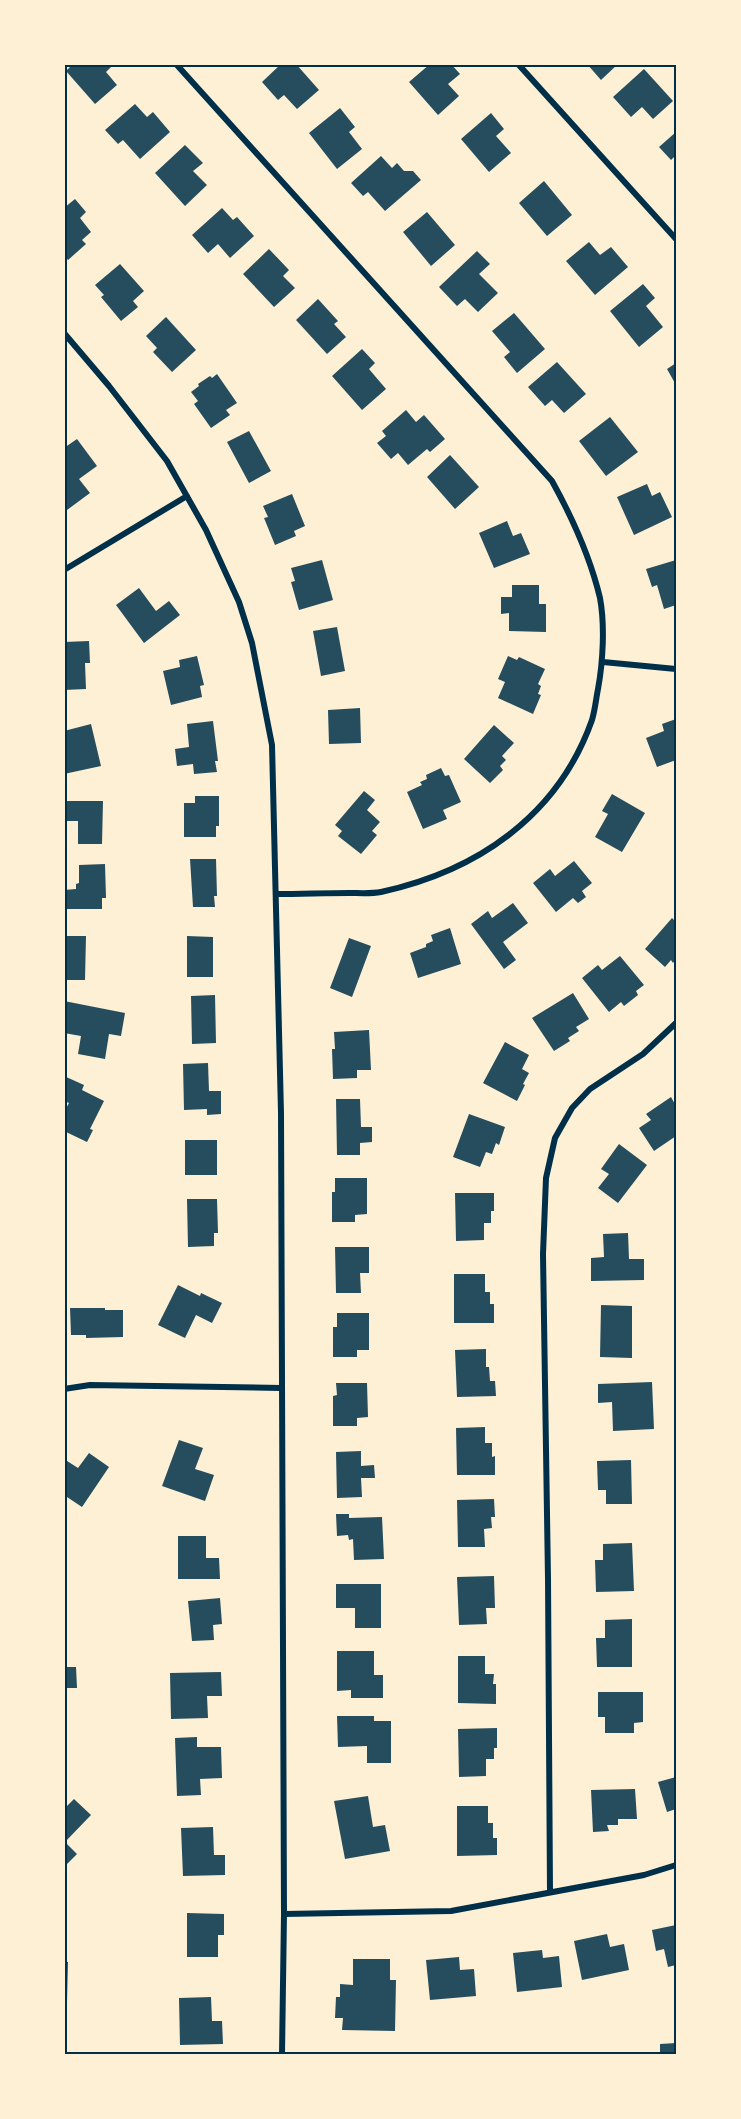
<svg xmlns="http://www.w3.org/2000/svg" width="741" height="2119" viewBox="0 0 741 2119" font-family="'Crimson Pro',serif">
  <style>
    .building { fill: #264d5e }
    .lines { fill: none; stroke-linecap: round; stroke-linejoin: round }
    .minor { stroke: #003049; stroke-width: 6 }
    .neatline { fill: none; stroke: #003049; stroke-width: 2 }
  </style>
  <rect width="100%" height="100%" fill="#fdf0d5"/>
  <path class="building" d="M 73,64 L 110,64 L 112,66 L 106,72 L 117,85 L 95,104 L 66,71 Z
    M 281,64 L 296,64 L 319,90 L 297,109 L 284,95 L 278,100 L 262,82 Z
    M 430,64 L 451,64 L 460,74 L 448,84 L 459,96 L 438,115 L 409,82 Z
    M 587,64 L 618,64 L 601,80 Z
    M 644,69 L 673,101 L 653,119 L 642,107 L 631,117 L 613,97 Z
    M 135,104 L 147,117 L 153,112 L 170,132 L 140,159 L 123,140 L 118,144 L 105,130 Z
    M 340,108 L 355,127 L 349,132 L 362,149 L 337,169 L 309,133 Z
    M 491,113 L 504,129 L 496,136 L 511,153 L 489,172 L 461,139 Z
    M 676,132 L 676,155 L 671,160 L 659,147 Z
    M 185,145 L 203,163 L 193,171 L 207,185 L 185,206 L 155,173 Z
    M 381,156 L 392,168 L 397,163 L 404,171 L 413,171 L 421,180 L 385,211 L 368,192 L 363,196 L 351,183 Z
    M 544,181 L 572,215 L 547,236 L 519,203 Z
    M 75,199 L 86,212 L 80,218 L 91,232 L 82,240 L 86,244 L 68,260 L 64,256 L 64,208 Z
    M 222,208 L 233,220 L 237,217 L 254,236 L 230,258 L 218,244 L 208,253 L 192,235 Z
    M 427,212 L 455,245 L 431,266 L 403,232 Z
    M 589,242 L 600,255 L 611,247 L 628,267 L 595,295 L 566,261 Z
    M 269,249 L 289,270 L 283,276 L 295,288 L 274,307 L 243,274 Z
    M 477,251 L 490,264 L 479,274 L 498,293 L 478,312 L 465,299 L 457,306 L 439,287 Z
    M 120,264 L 144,291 L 133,301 L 138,307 L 121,321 L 101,297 L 104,295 L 95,285 Z
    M 643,284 L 655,298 L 646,306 L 663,327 L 639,347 L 610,311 Z
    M 318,299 L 338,321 L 334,324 L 346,337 L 327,354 L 296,320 Z
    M 514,313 L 545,349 L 517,373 L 504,357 L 510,352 L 492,331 Z
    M 166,317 L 196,350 L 172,372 L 153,352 L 157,348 L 146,336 Z
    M 362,349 L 375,363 L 369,369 L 386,389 L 362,410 L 332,376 Z
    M 557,362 L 586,394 L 564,413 L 552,400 L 545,406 L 528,387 Z
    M 676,363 L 676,385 L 667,369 Z
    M 217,374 L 237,403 L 226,410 L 230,415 L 211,428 L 194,404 L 198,401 L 191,392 L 199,386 L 198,384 L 210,376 L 212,378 Z
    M 406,410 L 416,422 L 424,415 L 445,439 L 430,452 L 427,449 L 408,465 L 398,453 L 391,459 L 377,443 L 386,436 L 382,431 Z
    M 610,417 L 638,452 L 606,476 L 579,441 Z
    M 249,431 L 271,471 L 249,483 L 227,442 Z
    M 77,439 L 97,466 L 79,479 L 90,493 L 67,510 L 64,507 L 64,448 Z
    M 450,455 L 479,487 L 455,509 L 427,477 Z
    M 647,484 L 652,496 L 660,492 L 672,517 L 634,535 L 617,497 Z
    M 292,494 L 305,526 L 294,531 L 296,536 L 275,545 L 264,518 L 268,517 L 263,506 Z
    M 507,521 L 513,536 L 521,533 L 530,554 L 494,568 L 479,533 Z
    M 322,560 L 333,600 L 299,610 L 291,582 L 295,581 L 291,568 Z
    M 676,560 L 676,605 L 664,609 L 657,585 L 652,587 L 646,569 Z
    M 512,585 L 539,585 L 539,604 L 546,604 L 546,632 L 509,631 L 509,613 L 501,614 L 501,597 L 512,597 Z
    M 139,588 L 156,611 L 169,601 L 180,615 L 144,643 L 116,605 Z
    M 337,627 L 345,671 L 321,676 L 313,631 Z
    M 89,641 L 90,663 L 85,663 L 86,689 L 64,690 L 64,642 Z
    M 197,656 L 204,685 L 200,686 L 202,697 L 171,705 L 163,671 L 180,667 L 179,660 Z
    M 508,656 L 517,660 L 519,657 L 545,669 L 538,684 L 541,686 L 538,694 L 541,695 L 533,714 L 498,698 L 505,682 L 498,679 Z
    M 360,708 L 361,743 L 329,744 L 328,710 Z
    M 676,719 L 676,760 L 657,767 L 646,738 L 664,731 L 662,724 Z
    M 213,721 L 218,761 L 215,761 L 217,772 L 194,774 L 193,764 L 177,766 L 175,749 L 189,747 L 187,724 Z
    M 91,724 L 101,766 L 64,774 L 64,751 L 67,750 L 64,731 Z
    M 494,725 L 514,743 L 502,756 L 506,760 L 500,766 L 503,770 L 490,783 L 464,759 Z
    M 441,768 L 445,776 L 449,775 L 461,802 L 443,810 L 447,819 L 423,829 L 407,792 L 422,785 L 420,782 L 427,779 L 426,775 Z
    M 364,791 L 375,800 L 367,810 L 380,822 L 372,831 L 377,835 L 361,854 L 338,836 L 342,831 L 335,825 Z
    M 612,794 L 645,813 L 622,852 L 595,837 L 608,814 L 602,811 Z
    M 195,796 L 219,796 L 219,826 L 216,826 L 216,837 L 184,837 L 184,803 L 195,803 Z
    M 64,801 L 103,801 L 102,844 L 78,844 L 78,821 L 64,821 Z
    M 190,859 L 216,859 L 217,896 L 214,896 L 215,907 L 193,907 Z
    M 574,861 L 592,883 L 582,891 L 586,897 L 578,903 L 573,898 L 556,912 L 533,883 L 550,869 L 555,876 Z
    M 105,864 L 106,898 L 102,898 L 102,909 L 64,909 L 64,890 L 76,889 L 76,884 L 79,883 L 79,865 Z
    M 513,903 L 528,923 L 503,942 L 516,960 L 504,969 L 471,924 L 488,911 L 492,918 Z
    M 672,918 L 676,922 L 676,959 L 673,963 L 671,960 L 665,967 L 645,949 Z
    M 450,928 L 461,964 L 418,978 L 410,953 L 426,947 L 426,944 L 433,941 L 431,935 Z
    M 64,936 L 86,936 L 85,980 L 64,980 Z
    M 187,936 L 213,937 L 213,977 L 187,977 Z
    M 349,938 L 371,946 L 352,997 L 330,988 Z
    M 620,956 L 644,985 L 636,991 L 638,995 L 624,1006 L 621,1002 L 609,1012 L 582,978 L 598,965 L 602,970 Z
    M 573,993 L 589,1019 L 576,1027 L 579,1031 L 568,1038 L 570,1041 L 554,1051 L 532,1018 Z
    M 215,995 L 216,1043 L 192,1044 L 191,996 Z
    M 64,1001 L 125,1013 L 121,1036 L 109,1034 L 105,1059 L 78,1054 L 81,1036 L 64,1033 Z
    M 369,1030 L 371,1070 L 357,1070 L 357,1078 L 333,1079 L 332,1049 L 335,1049 L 334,1032 Z
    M 505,1042 L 529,1055 L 522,1069 L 529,1073 L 523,1084 L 525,1085 L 517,1101 L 483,1083 Z
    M 208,1063 L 209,1091 L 221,1091 L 221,1114 L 207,1115 L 207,1109 L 184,1110 L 183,1064 Z
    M 64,1076 L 84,1085 L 82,1090 L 104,1101 L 90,1129 L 93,1130 L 87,1142 L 64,1131 L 64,1112 L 69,1103 L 64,1101 Z
    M 671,1097 L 676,1106 L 676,1136 L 654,1151 L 639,1128 L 651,1120 L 646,1114 Z
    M 336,1099 L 360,1099 L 361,1127 L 372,1127 L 372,1142 L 360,1143 L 360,1155 L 337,1155 Z
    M 469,1114 L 505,1127 L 499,1145 L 496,1143 L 492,1154 L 486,1152 L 480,1167 L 453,1157 Z
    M 185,1140 L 217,1140 L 217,1175 L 185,1175 Z
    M 619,1144 L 647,1165 L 618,1203 L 598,1188 L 609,1174 L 601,1169 Z
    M 335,1178 L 367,1178 L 367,1214 L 355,1215 L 355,1222 L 332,1222 L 332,1192 L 335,1192 Z
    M 455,1193 L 494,1193 L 494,1211 L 491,1211 L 491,1223 L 484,1223 L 484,1240 L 456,1241 Z
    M 187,1199 L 217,1199 L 218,1233 L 214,1233 L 214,1246 L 188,1247 Z
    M 628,1233 L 629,1259 L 644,1259 L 644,1280 L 591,1281 L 591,1258 L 604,1257 L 603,1234 Z
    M 335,1247 L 369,1247 L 369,1273 L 360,1273 L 361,1293 L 336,1293 Z
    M 454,1274 L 485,1274 L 485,1292 L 490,1292 L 490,1304 L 494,1304 L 494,1323 L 454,1323 Z
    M 178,1285 L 200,1296 L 201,1293 L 222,1303 L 212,1323 L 196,1315 L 185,1338 L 158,1325 Z
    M 601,1305 L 632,1306 L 632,1358 L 600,1357 Z
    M 70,1308 L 105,1308 L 105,1310 L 123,1310 L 123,1337 L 86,1338 L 86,1335 L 71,1335 Z
    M 337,1313 L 369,1313 L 369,1350 L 357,1350 L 357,1357 L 333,1357 L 333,1327 L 337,1327 Z
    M 486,1349 L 486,1367 L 489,1367 L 490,1381 L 495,1381 L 496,1396 L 457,1397 L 455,1350 Z
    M 652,1382 L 654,1429 L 613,1431 L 612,1402 L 598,1403 L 598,1384 Z
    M 336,1383 L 367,1383 L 368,1417 L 357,1418 L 357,1426 L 333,1426 L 333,1396 L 337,1395 Z
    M 485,1427 L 485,1443 L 492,1443 L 492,1457 L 495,1456 L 495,1475 L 457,1475 L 456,1428 Z
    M 179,1440 L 203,1448 L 195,1469 L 214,1475 L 205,1501 L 162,1486 Z
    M 361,1451 L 361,1466 L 374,1465 L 375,1478 L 361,1478 L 362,1497 L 337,1498 L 336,1452 Z
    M 89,1453 L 109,1467 L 82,1507 L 64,1495 L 64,1459 L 78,1468 Z
    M 631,1460 L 632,1504 L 606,1504 L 606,1490 L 598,1490 L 597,1461 Z
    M 494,1499 L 495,1517 L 491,1517 L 492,1528 L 484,1529 L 485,1547 L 458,1547 L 457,1500 Z
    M 336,1514 L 349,1514 L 349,1518 L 382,1517 L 384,1559 L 354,1560 L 353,1539 L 349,1540 L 348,1535 L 337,1536 Z
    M 178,1536 L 206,1536 L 206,1558 L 219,1558 L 220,1579 L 178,1579 Z
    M 632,1543 L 634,1591 L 596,1592 L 595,1560 L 603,1560 L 603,1544 Z
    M 494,1576 L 495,1608 L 486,1608 L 487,1624 L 459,1625 L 457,1577 Z
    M 336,1584 L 381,1584 L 381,1628 L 355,1628 L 355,1608 L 336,1608 Z
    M 220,1598 L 222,1624 L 213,1625 L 214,1640 L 192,1641 L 188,1601 Z
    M 632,1619 L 632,1667 L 597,1667 L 596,1638 L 605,1638 L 605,1620 Z
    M 64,1648 L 67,1648 L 67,1667 L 76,1667 L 77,1688 L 64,1688 Z
    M 337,1651 L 374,1651 L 374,1675 L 383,1675 L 383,1698 L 351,1698 L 351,1690 L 337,1691 Z
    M 458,1656 L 485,1656 L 485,1674 L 494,1674 L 493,1684 L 496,1684 L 496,1704 L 458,1703 Z
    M 221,1672 L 222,1696 L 207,1696 L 208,1718 L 171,1719 L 170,1673 Z
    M 598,1692 L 643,1692 L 643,1722 L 634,1723 L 634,1733 L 605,1733 L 605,1717 L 598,1717 Z
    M 337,1716 L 374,1716 L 374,1721 L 391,1721 L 391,1763 L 367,1763 L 367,1746 L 338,1747 Z
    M 497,1728 L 497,1748 L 494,1748 L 494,1759 L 486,1759 L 486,1776 L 459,1777 L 458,1729 Z
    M 197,1737 L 197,1747 L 221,1747 L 222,1778 L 200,1779 L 201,1795 L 177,1796 L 175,1738 Z
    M 676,1777 L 676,1809 L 667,1812 L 658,1782 Z
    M 635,1789 L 637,1819 L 618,1819 L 618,1825 L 607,1825 L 609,1831 L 593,1832 L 591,1790 Z
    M 368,1796 L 373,1827 L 385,1825 L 390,1851 L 345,1859 L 334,1801 Z
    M 74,1799 L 91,1815 L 65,1842 L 77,1854 L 67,1864 L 64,1861 L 64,1806 L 66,1807 Z
    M 457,1806 L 488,1806 L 488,1823 L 493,1823 L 493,1838 L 497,1838 L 497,1855 L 457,1856 Z
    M 213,1827 L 214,1855 L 225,1855 L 225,1875 L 183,1876 L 181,1828 Z
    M 187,1913 L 224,1914 L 224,1935 L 218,1935 L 218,1957 L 187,1957 Z
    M 676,1925 L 676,1965 L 668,1967 L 664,1949 L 656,1951 L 652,1930 Z
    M 607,1934 L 610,1947 L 624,1944 L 629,1970 L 582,1980 L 574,1941 Z
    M 542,1950 L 543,1958 L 559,1956 L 562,1987 L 517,1992 L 513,1953 Z
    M 459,1957 L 460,1970 L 474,1969 L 476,1996 L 430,2000 L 426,1960 Z
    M 353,1959 L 390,1959 L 390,1980 L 396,1980 L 395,2031 L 342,2030 L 343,2018 L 335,2018 L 336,1997 L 340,1997 L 340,1984 L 353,1985 Z
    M 64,1962 L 68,1962 L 67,2002 L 64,2002 Z
    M 211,1997 L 212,2021 L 222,2021 L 223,2044 L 180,2045 L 179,1998 Z
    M 676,2043 L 676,2054 L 660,2054 L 660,2044 Z"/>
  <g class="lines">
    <path class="minor" d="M 176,64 L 552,481 C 573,519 590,556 600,598 C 605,625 603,662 598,689 C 596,699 595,710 592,720 C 558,816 477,871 381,892 C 371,894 359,893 349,893 C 325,893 301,894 277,894
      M 518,64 L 676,239
      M 64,333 L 109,386 L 167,461 L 206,530 L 239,602 L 252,643 L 272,745 L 281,1113 L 284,1914 L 282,2054
      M 64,570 L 187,496
      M 603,662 L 676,669
      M 64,1389 L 90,1385 L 281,1388
      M 550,1892 L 548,1579 L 543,1254 L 546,1178 L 555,1138 L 572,1108 L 590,1089 L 643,1054 L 676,1023
      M 284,1914 L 451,1911 L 644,1875 L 676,1865"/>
  </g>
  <rect width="741" height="2119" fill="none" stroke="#fdf0d5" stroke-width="132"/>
  <rect x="66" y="66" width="609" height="1987" class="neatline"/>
</svg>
